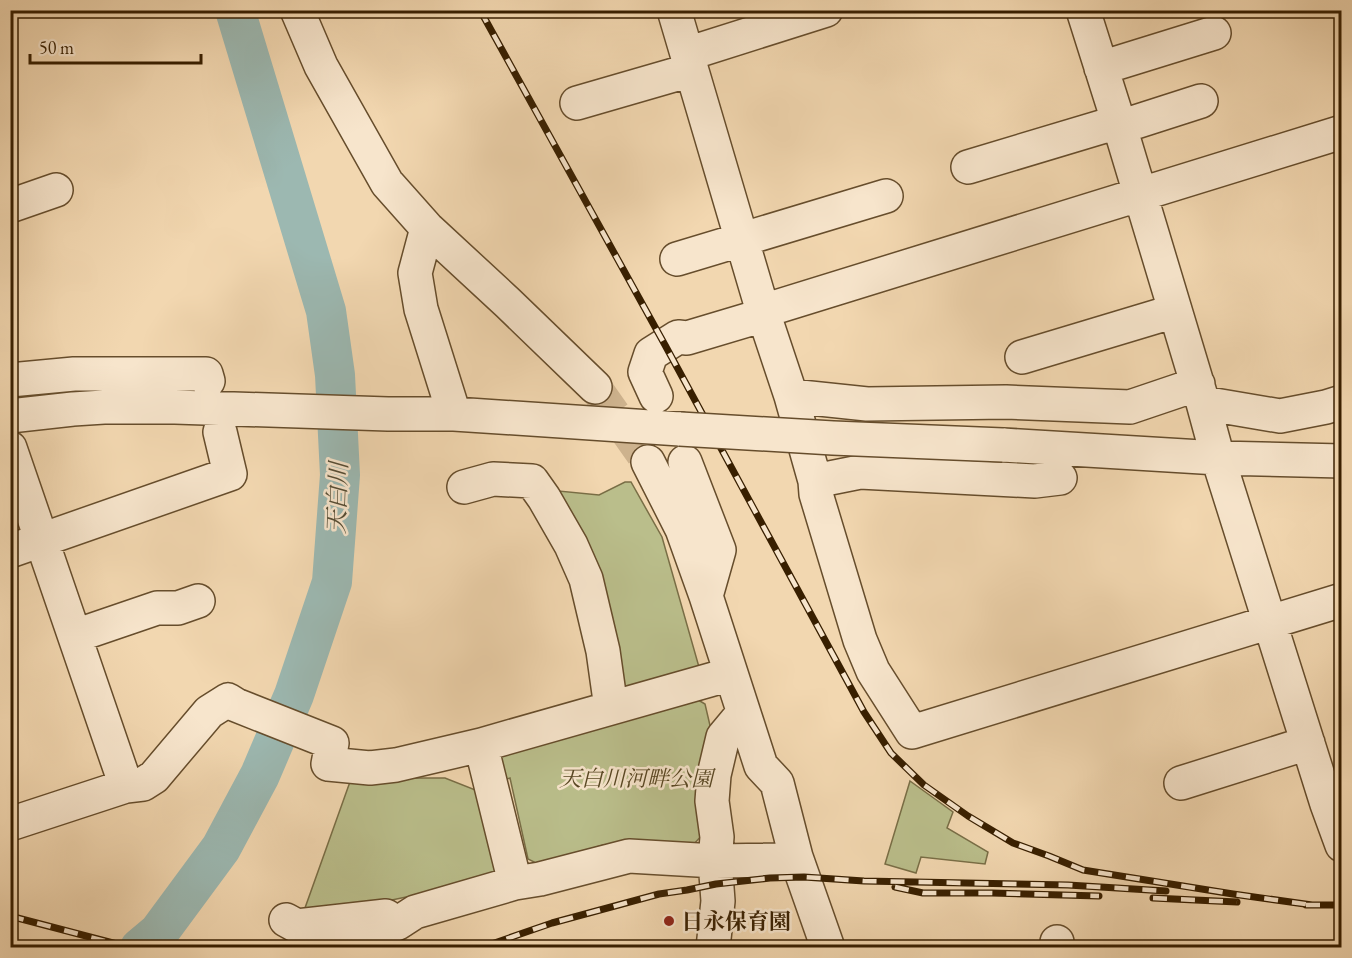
<svg xmlns="http://www.w3.org/2000/svg" width="1352" height="958" viewBox="0 0 1352 958" font-family="'EB Garamond','Noto Serif JP',serif">
  <style>
    .green { fill: #babe8b; stroke: #796e46; stroke-width: 1.5 }
    .lines { fill: none; stroke-linecap: round; stroke-linejoin: round }
    .river { stroke: #9cb8b1; stroke-width: 40 }
    .minor-tunnel { stroke: #cdb28d; stroke-width: 33; stroke-dasharray: 33 16; stroke-linecap: butt }
    .minor-casing { stroke: #664d2c; stroke-width: 36 }
    .minor { stroke: #f7e5cc; stroke-width: 33 }
    .rail-casing { stroke: #381f00; stroke-width: 7 }
    .rail { stroke: #f7e5cc; stroke-width: 4.5; stroke-dasharray: 14; stroke-linecap: butt }
    .minor-bridge-casing { stroke: #664d2c; stroke-width: 36; stroke-linecap: butt }
    .minor-bridge { stroke: #f7e5cc; stroke-width: 33 }
    .poi-dot { fill: #8f2418; stroke: #f7e5cc; stroke-width: 2 }
    .labels { text-anchor: middle; dominant-baseline: central; stroke-width: 5; stroke-linejoin: round; paint-order: stroke }
    .park-label { font-size: 22px; font-style: italic; fill: #584723; stroke: #f7e5cc }
    .poi-label { font-size: 22px; font-weight: bold; fill: #381f00; stroke: #f7e5cc; text-anchor: start }
    .water-label { font-size: 24px; font-style: italic; fill: #564d35; stroke: #f7e5cc }
  </style>
  <rect width="100%" height="100%" fill="#f2d7b0"/>
  <filter id="stains"><feTurbulence type="fractalNoise" baseFrequency=".00333" numOctaves="4"/><feColorMatrix values="0 0 0 0 .2 0 0 0 0 .09 0 0 0 0 .02 0 0 0 .5 -.17"/></filter>
  <radialGradient id="worn" r=".72"><stop offset=".6" stop-color="#630" stop-opacity="0"/><stop offset="1" stop-color="#630" stop-opacity=".3"/></radialGradient>
  <path class="green" d="M 625,482 L 631,482 L 662,537 L 699,667 L 623,696 L 559,491 L 599,495 Z
    M 695,698 L 705,704 L 712,734 L 704,833 L 693,845 L 636,843 L 603,845 L 540,865 L 528,859 L 510,778 L 504,780 L 500,754 Z
    M 424,778 L 445,778 L 483,793 L 502,873 L 430,892 L 311,917 L 305,908 L 351,779 Z
    M 910,781 L 953,812 L 947,828 L 988,852 L 985,864 L 921,857 L 916,873 L 885,864 Z"/>
  <g class="lines">
    <path class="river" d="M 140,948 L 159,932 L 221,848 L 260,775 L 294,695 L 332,582 L 340,475 L 335,375 L 326,311 L 235,10"/>
    <path class="minor-tunnel" d="M 595,387 L 648,462"/>
    <defs>
      <path id="minor" d="M 297,10 L 321,66 L 387,183 L 427,228 L 508,303 L 595,387
        M 674,10 L 764,315 L 791,396 L 815,481 L 816,494 L 860,640 L 873,671 L 912,732 L 1342,600
        M 1083,10 L 1120,127 L 1203,403 L 1218,458 L 1327,804 L 1342,845
        M 687,54 L 826,10
        M 1101,68 L 1214,33
        M 577,103 L 691,70
        M 1120,127 L 1201,101
        M 968,167 L 1118,122
        M 10,206 L 56,190
        M 427,228 L 415,273 L 421,309 L 454,414
        M 677,259 L 886,196
        M 763,311 L 1342,132
        M 1022,357 L 1175,311
        M 10,380 L 74,374 L 206,374 L 208,381
        M 656,396 L 645,372 L 651,354 L 678,337 L 687,338 L 764,315
        M 791,396 L 867,404 L 1006,402 L 1130,407 L 1198,384
        M 1203,403 L 1280,416 L 1326,407 L 1342,402
        M 10,416 L 73,409 L 104,407 L 175,407 L 388,414 L 454,414 L 680,429
        M 1003,445 L 1218,458 L 1342,461
        M 10,448 L 126,786
        M 648,462 L 682,529 L 706,596 L 761,766 L 777,783 L 796,857 L 828,948
        M 685,462 L 719,550 L 706,596
        M 815,481 L 860,472 L 1035,481 L 1060,478
        M 464,487 L 493,479 L 532,481 L 544,498 L 571,545 L 586,579 L 603,651 L 611,708
        M 10,551 L 230,474 L 220,432
        M 75,636 L 157,608 L 178,608 L 198,601
        M 481,745 L 731,674
        M 1181,783 L 1308,743
        M 10,824 L 126,786 L 143,784 L 154,777 L 209,712 L 228,700 L 236,705 L 332,743 L 328,764 L 370,768 L 396,765 L 481,745 L 515,883 L 540,879 L 629,856 L 715,861 L 780,860 L 796,857
        M 286,920 L 297,926 L 386,916
        M 336,948 L 348,945 L 398,923 L 415,912 L 515,883
        M 713,948 L 718,901 L 715,861 L 717,837 L 712,801 L 714,775 L 723,737 L 743,713
        M 1057,948 L 1057,942"/>
    </defs>
    <use href="#minor" class="minor-casing"/>
    <use href="#minor" class="minor"/>
    <defs>
      <path id="rail" d="M 480,10 L 665,345 L 864,712 L 891,753 L 924,785 L 968,816 L 1013,843 L 1049,856 L 1083,870 L 1233,894 L 1312,905
        M 895,887 L 923,893 L 992,893 L 1099,896
        M 1153,898 L 1237,902
        M 1306,905 L 1342,905
        M 10,916 L 132,948
        M 480,948 L 552,923 L 659,894 L 687,890 L 716,884 L 770,878 L 804,877 L 864,881 L 1068,885 L 1166,891"/>
    </defs>
    <use href="#rail" class="rail-casing"/>
    <use href="#rail" class="rail"/>
    <defs>
      <path id="minor-bridge" d="M 680,429 L 833,438 L 1003,445"/>
    </defs>
    <use href="#minor-bridge" class="minor-bridge-casing"/>
    <use href="#minor-bridge" class="minor-bridge"/>
  </g>
  <circle class="poi-dot" cx="669" cy="921" r="6"/>
  <g class="labels">
    <g class="park-label">
      <text x="636" y="778">天白川河畔公園</text>
    </g>
    <g class="poi-label">
      <text x="681" y="921">日永保育園</text>
    </g>
    <g class="water-label">
      <text transform="translate(337 498) rotate(-88)">天白川</text>
    </g>
  </g>
  <rect width="1352" height="958" fill="none" stroke="#f2d7b0" stroke-width="36"/>
  <rect x="12" y="12" width="1328" height="934" fill="none" stroke="#381f00" stroke-width="3"/>
  <rect x="18" y="18" width="1316" height="922" fill="none" stroke="#381f00" stroke-width="1.5"/>
  <path d="M30 54v9h171v-9" fill="none" stroke="#381f00" stroke-width="3"/>
  <text x="39" y="54" font-size="18" fill="#381f00" stroke="#f7e5cc" stroke-width="4.5" paint-order="stroke">50 m</text>
  <rect width="100%" height="100%" filter="url(#stains)"/>
  <rect width="100%" height="100%" fill="url(#worn)"/>
</svg>
